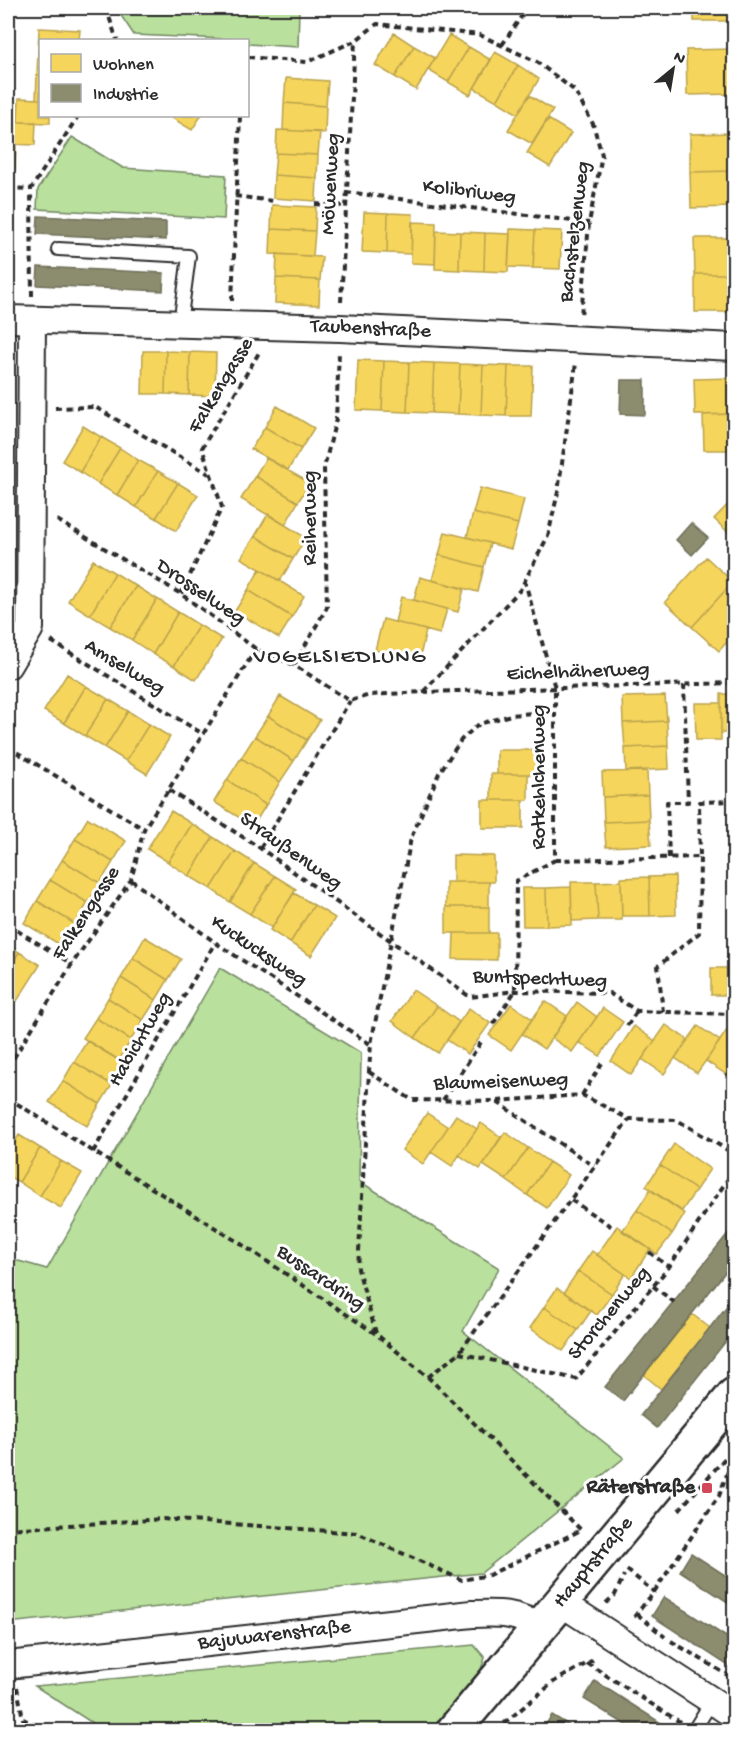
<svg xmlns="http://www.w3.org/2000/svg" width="742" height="1738" viewBox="0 0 742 1738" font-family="'Gochi Hand',sans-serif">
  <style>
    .green { fill: #b9e09c; stroke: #728664; stroke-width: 1.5 }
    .homes { fill: #f6d55c; stroke: #b9a24d; stroke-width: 1.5 }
    .industry { fill: #8c8c6e; stroke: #6f6f5a; stroke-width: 1.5 }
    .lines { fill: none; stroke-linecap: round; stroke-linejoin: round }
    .lane-casing { stroke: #2b2b2b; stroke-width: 16 }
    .street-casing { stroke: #2b2b2b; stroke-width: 30 }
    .secondary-casing { stroke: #2b2b2b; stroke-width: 38 }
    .path { stroke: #2b2b2b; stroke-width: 4; stroke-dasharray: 6 4.5; stroke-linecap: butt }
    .lane { stroke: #fff; stroke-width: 12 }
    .street { stroke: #fff; stroke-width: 26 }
    .secondary { stroke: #fff; stroke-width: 33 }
    .poi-dot { fill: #d1495b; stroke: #fff; stroke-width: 2 }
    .labels { text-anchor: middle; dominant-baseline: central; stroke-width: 6; stroke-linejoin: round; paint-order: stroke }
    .street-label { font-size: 21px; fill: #2b2b2b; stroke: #fff }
    .poi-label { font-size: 21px; font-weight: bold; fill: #2b2b2b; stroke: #fff; text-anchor: end }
    .neighbourhood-label { font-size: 22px; letter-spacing: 1.5px; fill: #2b2b2b; stroke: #fff }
  </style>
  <rect width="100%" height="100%" fill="#fff"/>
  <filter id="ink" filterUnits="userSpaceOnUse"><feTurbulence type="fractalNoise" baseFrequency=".0167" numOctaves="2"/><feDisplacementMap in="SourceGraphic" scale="12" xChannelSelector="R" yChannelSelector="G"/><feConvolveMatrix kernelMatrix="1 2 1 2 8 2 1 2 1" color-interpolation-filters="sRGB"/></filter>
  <g filter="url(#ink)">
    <path class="green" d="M 116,8 L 299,8 L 298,47 L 248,44 L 248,40 L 134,35 Z
      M 72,137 L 123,168 L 226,175 L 224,219 L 37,209 L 38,189 Z
      M 220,968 L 361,1053 L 359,1181 L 499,1268 L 463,1331 L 624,1458 L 481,1573 L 8,1623 L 8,1258 L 47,1269 Z
      M 474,1645 L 485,1658 L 476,1683 L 435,1730 L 103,1730 L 35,1686 Z"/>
    <path class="homes" d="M 694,8 L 734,8 L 734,21 L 694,21 Z
      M 39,28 L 80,30 L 79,40 L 40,40 L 40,52 L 38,51 Z
      M 394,33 L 414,46 L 395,77 L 375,65 Z
      M 449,35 L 469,47 L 448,82 L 428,70 Z
      M 414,46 L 435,58 L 416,90 L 395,77 Z
      M 469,47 L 491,60 L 470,95 L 448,82 Z
      M 734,49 L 734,94 L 687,95 L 686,50 Z
      M 38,51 L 40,52 L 40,75 L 37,75 Z
      M 495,52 L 518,65 L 497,101 L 474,88 Z
      M 518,65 L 539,79 L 518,114 L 497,101 Z
      M 37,75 L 40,75 L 40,99 L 36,99 Z
      M 286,78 L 328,81 L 326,106 L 284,103 Z
      M 529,95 L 553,110 L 532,144 L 508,130 Z
      M 19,98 L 40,99 L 40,116 L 50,116 L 50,123 L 18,122 Z
      M 284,103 L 326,106 L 325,133 L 283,130 Z
      M 173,116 L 201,116 L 192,130 L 172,118 Z
      M 548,119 L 571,133 L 550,167 L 527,153 Z
      M 8,122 L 36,122 L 35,145 L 8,144 Z
      M 277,130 L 320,132 L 318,155 L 276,153 Z
      M 734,133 L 734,171 L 690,172 L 690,134 Z
      M 8,144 L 16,144 L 15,169 L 8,169 Z
      M 276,153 L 318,155 L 317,178 L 274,175 Z
      M 734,171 L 734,207 L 691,208 L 690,172 Z
      M 274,175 L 317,178 L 316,201 L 273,198 Z
      M 272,205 L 316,207 L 315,231 L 271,229 Z
      M 364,212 L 388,213 L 387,253 L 362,252 Z
      M 388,213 L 413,214 L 411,254 L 387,253 Z
      M 412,222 L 436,223 L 435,264 L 411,263 Z
      M 271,229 L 315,231 L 313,256 L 270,254 Z
      M 510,229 L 535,230 L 533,268 L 508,267 Z
      M 535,230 L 562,231 L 560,269 L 533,268 Z
      M 436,231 L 460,232 L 459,270 L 435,269 Z
      M 460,232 L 485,233 L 484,271 L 459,270 Z
      M 485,233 L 510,234 L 508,272 L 484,271 Z
      M 694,238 L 734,238 L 734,274 L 695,274 Z
      M 277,254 L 322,257 L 320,280 L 276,278 Z
      M 695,274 L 734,274 L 734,312 L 695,312 Z
      M 276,278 L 320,280 L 319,305 L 275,303 Z
      M 143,351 L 166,351 L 165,394 L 142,394 Z
      M 166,351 L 190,352 L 189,395 L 165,394 Z
      M 190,352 L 216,353 L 215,396 L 189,395 Z
      M 358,360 L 384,361 L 382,411 L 356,410 Z
      M 384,361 L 409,362 L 407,412 L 382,411 Z
      M 409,362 L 434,363 L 432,413 L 407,412 Z
      M 434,363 L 460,364 L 458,414 L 432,413 Z
      M 460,364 L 483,365 L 481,415 L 458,414 Z
      M 483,365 L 508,366 L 506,416 L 481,415 Z
      M 508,366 L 533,366 L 531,416 L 506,416 Z
      M 734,378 L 734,414 L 695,415 L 694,379 Z
      M 277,406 L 314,428 L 301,449 L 265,427 Z
      M 734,414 L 734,450 L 704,450 L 703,415 Z
      M 83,426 L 101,437 L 80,472 L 62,461 Z
      M 265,427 L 301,449 L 288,470 L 251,449 Z
      M 101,437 L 120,448 L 98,484 L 80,472 Z
      M 120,448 L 138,460 L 117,495 L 98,484 Z
      M 266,458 L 310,483 L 298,502 L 255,476 Z
      M 138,460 L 158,471 L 136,507 L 117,495 Z
      M 158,471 L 178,483 L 156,518 L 136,507 Z
      M 255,476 L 298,502 L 285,525 L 241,499 Z
      M 178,483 L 198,495 L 176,531 L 156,518 Z
      M 480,488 L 524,499 L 518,524 L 473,513 Z
      M 734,498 L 734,538 L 714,519 Z
      M 473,513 L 518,524 L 511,549 L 467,537 Z
      M 268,514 L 306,538 L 293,559 L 255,536 Z
      M 445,532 L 490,543 L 484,567 L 439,555 Z
      M 255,536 L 293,559 L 280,581 L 241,558 Z
      M 439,555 L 484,567 L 478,592 L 432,580 Z
      M 706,557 L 733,582 L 692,627 L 665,602 Z
      M 93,560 L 115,573 L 90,615 L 68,601 Z
      M 260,569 L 304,596 L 292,617 L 248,590 Z
      M 115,573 L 136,586 L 110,627 L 90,615 Z
      M 420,577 L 464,589 L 458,612 L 414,600 Z
      M 733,582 L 734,634 L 719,651 L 692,627 Z
      M 136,586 L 157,599 L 132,640 L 110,627 Z
      M 248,590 L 292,617 L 279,638 L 235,611 Z
      M 401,597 L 447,609 L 440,634 L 395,622 Z
      M 157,599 L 178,612 L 153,654 L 132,640 Z
      M 178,612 L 199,625 L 174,666 L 153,654 Z
      M 383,619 L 426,630 L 419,661 L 375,650 Z
      M 199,625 L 222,639 L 196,680 L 174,666 Z
      M 67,674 L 86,686 L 64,723 L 44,711 Z
      M 86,686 L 108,699 L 85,736 L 64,723 Z
      M 721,694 L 734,694 L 734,733 L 721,733 Z
      M 280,696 L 320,720 L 307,740 L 268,716 Z
      M 665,696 L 667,721 L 623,723 L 622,697 Z
      M 108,699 L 128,711 L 105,748 L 85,736 Z
      M 695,703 L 721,703 L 721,740 L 696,740 Z
      M 128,711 L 149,724 L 126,761 L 105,748 Z
      M 268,716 L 307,740 L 294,761 L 255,736 Z
      M 667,721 L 668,746 L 625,748 L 623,723 Z
      M 149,724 L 170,737 L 147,774 L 126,761 Z
      M 255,736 L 294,761 L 280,782 L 241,758 Z
      M 668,746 L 669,769 L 626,771 L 625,748 Z
      M 497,750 L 536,750 L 536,774 L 497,774 Z
      M 241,758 L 280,782 L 266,805 L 227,780 Z
      M 647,771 L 648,795 L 603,797 L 602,772 Z
      M 491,774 L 528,774 L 528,800 L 491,800 Z
      M 227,780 L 266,805 L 253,826 L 214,802 Z
      M 648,795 L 649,820 L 604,822 L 603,797 Z
      M 482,800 L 523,800 L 523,828 L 482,828 Z
      M 171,811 L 192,824 L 168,862 L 147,849 Z
      M 88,818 L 126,841 L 113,862 L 75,839 Z
      M 649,820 L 651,845 L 606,847 L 604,822 Z
      M 192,824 L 213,837 L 189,876 L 168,862 Z
      M 213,837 L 235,851 L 211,889 L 189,876 Z
      M 75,839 L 113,862 L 100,883 L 62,860 Z
      M 235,851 L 254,863 L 230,902 L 211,889 Z
      M 453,855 L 494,856 L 494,882 L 453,882 Z
      M 62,860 L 100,883 L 88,903 L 50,880 Z
      M 254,863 L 275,876 L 250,914 L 230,902 Z
      M 275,876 L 296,889 L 272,928 L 250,914 Z
      M 675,876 L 676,915 L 650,916 L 649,877 Z
      M 649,877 L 650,916 L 622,916 L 621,878 Z
      M 50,880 L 88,903 L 75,924 L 37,901 Z
      M 621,881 L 622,920 L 598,920 L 596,882 Z
      M 446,882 L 489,882 L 489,907 L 446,907 Z
      M 571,882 L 596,882 L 598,920 L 572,921 Z
      M 571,887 L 572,925 L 547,926 L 546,888 Z
      M 522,888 L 546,888 L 547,926 L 523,926 Z
      M 294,893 L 314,905 L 290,943 L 270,930 Z
      M 37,901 L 75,924 L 62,946 L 24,923 Z
      M 314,905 L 335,918 L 311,956 L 290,943 Z
      M 446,907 L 489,907 L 489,933 L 446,933 Z
      M 454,933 L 497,933 L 497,960 L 453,959 Z
      M 145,937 L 181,959 L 168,980 L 133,958 Z
      M 8,945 L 19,952 L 8,971 Z
      M 19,952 L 40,965 L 17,1001 L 8,995 L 8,971 Z
      M 133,958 L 168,980 L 156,1000 L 121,978 Z
      M 711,968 L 734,968 L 734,995 L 711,995 Z
      M 121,978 L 156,1000 L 143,1020 L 108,998 Z
      M 413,990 L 437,1006 L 415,1038 L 392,1021 Z
      M 108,998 L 143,1020 L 131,1040 L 96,1018 Z
      M 545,1001 L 567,1016 L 544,1049 L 522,1034 Z
      M 577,1002 L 597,1017 L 572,1052 L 552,1038 Z
      M 511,1004 L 532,1019 L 511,1050 L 489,1035 Z
      M 437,1006 L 459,1022 L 438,1053 L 415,1038 Z
      M 469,1008 L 490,1023 L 468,1054 L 447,1040 Z
      M 603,1008 L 623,1022 L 600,1056 L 579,1042 Z
      M 96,1018 L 131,1040 L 119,1060 L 83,1038 Z
      M 666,1025 L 688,1040 L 664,1074 L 642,1059 Z
      M 634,1026 L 655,1041 L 631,1075 L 611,1061 Z
      M 698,1026 L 720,1041 L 697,1073 L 675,1058 Z
      M 729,1027 L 734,1031 L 734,1064 L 727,1075 L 706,1061 Z
      M 87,1041 L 125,1064 L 112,1085 L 74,1062 Z
      M 74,1062 L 112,1085 L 100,1104 L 63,1081 Z
      M 734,1064 L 734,1081 L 727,1075 Z
      M 63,1081 L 100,1104 L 87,1126 L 49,1102 Z
      M 427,1113 L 448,1127 L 423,1164 L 402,1150 Z
      M 456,1115 L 477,1129 L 452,1166 L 431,1152 Z
      M 481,1123 L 501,1137 L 480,1169 L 459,1155 Z
      M 505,1132 L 528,1148 L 506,1180 L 483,1165 Z
      M 19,1135 L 40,1148 L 19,1182 L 8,1176 L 8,1153 Z
      M 674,1144 L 710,1169 L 696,1190 L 660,1165 Z
      M 40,1148 L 61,1161 L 40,1196 L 19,1182 Z
      M 528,1148 L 549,1162 L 527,1195 L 506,1180 Z
      M 61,1161 L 82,1173 L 61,1208 L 40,1196 Z
      M 549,1162 L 569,1175 L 547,1208 L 527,1195 Z
      M 660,1165 L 696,1190 L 682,1211 L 646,1186 Z
      M 650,1190 L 685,1214 L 672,1234 L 637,1210 Z
      M 637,1210 L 672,1234 L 657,1254 L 622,1231 Z
      M 617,1226 L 650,1249 L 631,1278 L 597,1255 Z
      M 592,1251 L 625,1274 L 612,1294 L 578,1271 Z
      M 578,1271 L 612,1294 L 597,1315 L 564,1292 Z
      M 557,1288 L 591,1311 L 578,1330 L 544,1307 Z
      M 544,1307 L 578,1330 L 563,1351 L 530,1328 Z
      M 692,1314 L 710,1328 L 661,1389 L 644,1375 Z"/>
    <path class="industry" d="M 38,216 L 166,222 L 166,240 L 37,234 Z
      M 38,267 L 164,273 L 163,291 L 37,285 Z
      M 621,380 L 645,380 L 645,415 L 620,414 Z
      M 691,523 L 708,538 L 692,555 L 676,540 Z
      M 734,1226 L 734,1261 L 623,1401 L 605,1387 Z
      M 734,1297 L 734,1331 L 657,1428 L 641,1415 Z
      M 691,1553 L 734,1581 L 734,1606 L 680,1571 Z
      M 664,1597 L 734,1642 L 734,1659 L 730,1667 L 652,1616 Z
      M 595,1681 L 672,1730 L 634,1730 L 584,1699 Z
      M 552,1715 L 577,1730 L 542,1730 Z
      M 8,1724 L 24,1725 L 24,1730 L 8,1730 Z"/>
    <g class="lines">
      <defs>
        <path id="lane" d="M 58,249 L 189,256 L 180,324
          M 694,1730 L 712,1701"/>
        <g id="street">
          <path id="s1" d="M 8,319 L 340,328 L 734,347"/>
          <path d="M 8,665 L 30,628 L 32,321"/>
          <path d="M 560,1602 L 734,1715"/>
          <path id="s2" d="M 8,1665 L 472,1614 C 499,1613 517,1612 540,1628"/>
        </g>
        <g id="secondary">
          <path id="s3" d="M 454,1730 L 734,1395"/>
        </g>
      </defs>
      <use href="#lane" class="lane-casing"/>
      <use href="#street" class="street-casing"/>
      <use href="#secondary" class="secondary-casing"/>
      <path class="path" d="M 106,8 L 117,40
        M 502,45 L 527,8
        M 248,57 L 307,62 L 355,41 L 377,24 L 480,35 L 537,62 L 575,91 L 593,124 L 602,155 L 589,223 L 581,316
        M 8,188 L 31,189
        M 346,192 L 589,223
        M 235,196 L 273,201
        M 315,204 L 345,206
        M 32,296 L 31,189 L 78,116
        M 232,301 L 240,116
        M 341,302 L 355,41
        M 55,408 L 95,407 L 209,474
        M 57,520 L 181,594 L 256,649 L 294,665 L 350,701 L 370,695 L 423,692 L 520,590 L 548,536 L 558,492 L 576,363
        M 181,594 L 222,507 L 202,448 L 260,351
        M 51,641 L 203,734
        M 294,665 L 327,607 L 324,468 L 336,419 L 339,352
        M 423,692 L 734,683
        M 8,747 L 144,829
        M 169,790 L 260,848 L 470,997 L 515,991 L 609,993 L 637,1011 L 734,1014
        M 260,848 L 350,701
        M 669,858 L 667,802 L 688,802 L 684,685
        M 555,860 L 700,857 L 699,802 L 734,801
        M 131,880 L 216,943 L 370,1044
        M 8,925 L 72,964
        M 663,1012 L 658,966 L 699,933 L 700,857
        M 493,1024 L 515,991 L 516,881 L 555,860 L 555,688 L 525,582
        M 627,1026 L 637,1011
        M 8,1067 L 72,964 L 131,880 L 144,829 L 256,649
        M 369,1072 L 412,1100 L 496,1101 L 582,1095 L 629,1119 L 677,1120 L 734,1154
        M 582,1095 L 604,1060
        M 8,1098 L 241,1244 L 376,1334 L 428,1377 L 581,1530 L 489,1575 L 462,1580 L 357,1533 L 163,1519 L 8,1529
        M 443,1100 L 483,1039
        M 497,1102 L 594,1166
        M 93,1152 L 215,943
        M 571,1200 L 615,1229
        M 649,1252 L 669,1267
        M 653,1286 L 674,1302
        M 376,1333 L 358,1269 L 369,1071 L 371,1044 L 411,838 L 439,773 L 461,740 L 479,724 L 511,715 L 555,711
        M 459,1353 L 576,1379 L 669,1267 L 734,1170
        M 428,1377 L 459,1353 L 629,1119
        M 679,1510 L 734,1448
        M 627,1570 L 654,1592
        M 606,1603 L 615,1595 L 624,1575
        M 637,1614 L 665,1637
        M 634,1617 L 654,1592 L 719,1496 L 734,1455
        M 671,1641 L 734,1679
        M 587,1663 L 680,1722
        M 17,1687 L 23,1719 L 47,1730
        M 496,1730 L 555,1681 L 593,1660"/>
      <use href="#lane" class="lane"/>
      <use href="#street" class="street"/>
      <use href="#secondary" class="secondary"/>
    </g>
  </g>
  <rect class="poi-dot" x="701" y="1482" width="12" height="12" rx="3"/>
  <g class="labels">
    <g class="street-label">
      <text transform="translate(332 184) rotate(-87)">Möwenweg</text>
      <text transform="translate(469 193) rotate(7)">Kolibriweg</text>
      <text transform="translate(576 232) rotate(-83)">Bachstelzenweg</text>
      <text stroke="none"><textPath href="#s1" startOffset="363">Taubenstraße</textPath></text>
      <text transform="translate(222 386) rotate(-59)">Falkengasse</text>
      <text transform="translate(311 518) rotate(-90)">Reiherweg</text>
      <text transform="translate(200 593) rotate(34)">Drosselweg</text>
      <text transform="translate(124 668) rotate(31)">Amselweg</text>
      <text transform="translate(578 673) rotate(-2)">Eichelhäherweg</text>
      <text transform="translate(540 777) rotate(-90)">Rotkehlchenweg</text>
      <text transform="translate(290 852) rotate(35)">Straußenweg</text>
      <text transform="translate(87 914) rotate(-57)">Falkengasse</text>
      <text transform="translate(258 952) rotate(34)">Kuckucksweg</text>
      <text transform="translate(540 980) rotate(2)">Buntspechtweg</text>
      <text transform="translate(141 1040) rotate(-60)">Habichtweg</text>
      <text transform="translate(501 1083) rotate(-2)">Blaumeisenweg</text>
      <text transform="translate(320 1279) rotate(34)">Bussardring</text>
      <text transform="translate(610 1314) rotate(-50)">Storchenweg</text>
      <text stroke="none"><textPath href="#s3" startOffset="218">Hauptstraße</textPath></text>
      <text stroke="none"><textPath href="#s2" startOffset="268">Bajuwarenstraße</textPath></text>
    </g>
    <g class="poi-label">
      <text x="695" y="1488">Räterstraße</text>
    </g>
    <g class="neighbourhood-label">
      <text x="340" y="658">VOGELSIEDLUNG</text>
    </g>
  </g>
  <rect width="742" height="1738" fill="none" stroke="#fff" stroke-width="30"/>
  <rect x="15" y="15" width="712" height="1708" fill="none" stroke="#2b2b2b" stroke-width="2" filter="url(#ink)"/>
  <rect x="39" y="39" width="210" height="78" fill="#ffffff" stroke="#aaaaaa" stroke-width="1.5"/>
  <rect x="51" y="54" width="30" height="18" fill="#f6d55c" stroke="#aaaaaa" stroke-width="1.5"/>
  <text x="93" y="69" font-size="18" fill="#2b2b2b">Wohnen</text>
  <rect x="51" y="84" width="30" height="18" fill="#8c8c6e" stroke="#aaaaaa" stroke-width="1.5"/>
  <text x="93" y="99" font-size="18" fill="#2b2b2b">Industrie</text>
  <g transform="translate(673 69) rotate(30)" stroke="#ffffff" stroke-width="4.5" paint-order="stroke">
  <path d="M0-4.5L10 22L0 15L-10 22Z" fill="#2b2b2b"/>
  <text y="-9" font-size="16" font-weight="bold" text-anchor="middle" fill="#2b2b2b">N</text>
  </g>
</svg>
